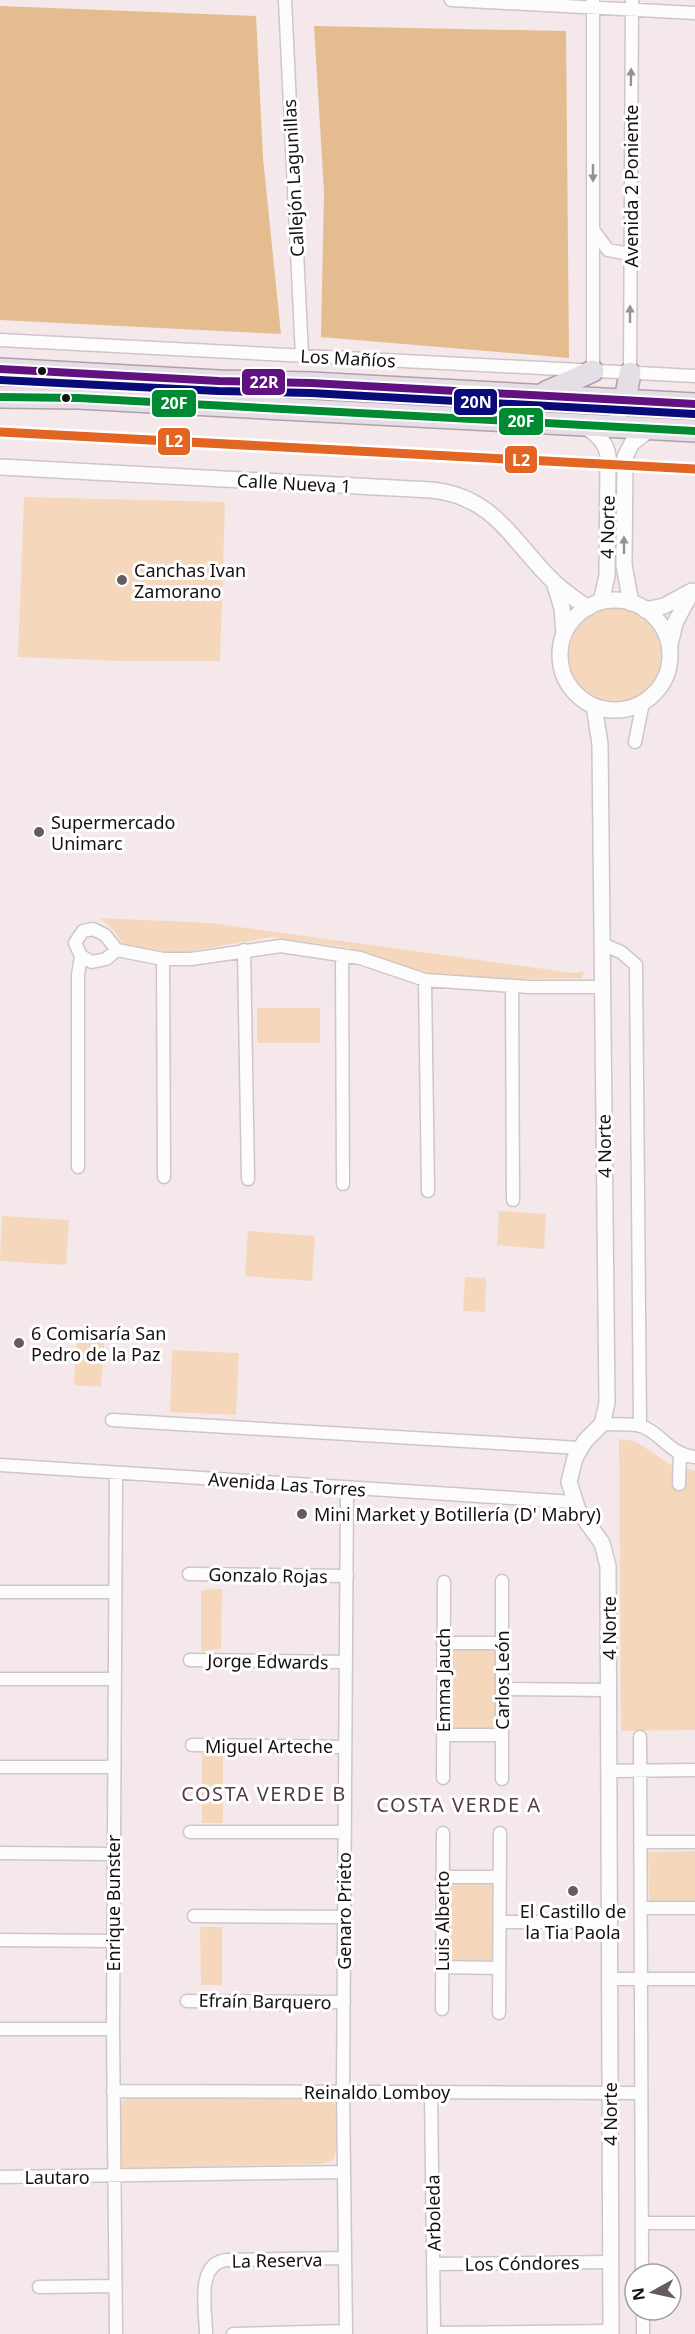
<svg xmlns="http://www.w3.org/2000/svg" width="695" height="2334" viewBox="0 0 695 2334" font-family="'Noto Sans',sans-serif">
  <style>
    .green { fill: #f5d8bc }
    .forest { fill: #e4bc90 }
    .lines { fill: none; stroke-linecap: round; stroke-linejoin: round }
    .minor-casing { stroke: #cfc5c7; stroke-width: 15 }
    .tertiary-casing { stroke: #cfc5c7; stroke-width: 18 }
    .trunk-casing { stroke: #b0a0ab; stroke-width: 24 }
    .minor { stroke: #fdfcfc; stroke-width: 12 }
    .tertiary { stroke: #fdfcfc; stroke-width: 15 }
    .trunk { stroke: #e6dee6; stroke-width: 21 }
    .bus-1-casing { stroke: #fff; stroke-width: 12 }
    .bus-2-casing { stroke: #fff; stroke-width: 12 }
    .bus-3-casing { stroke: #fff; stroke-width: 12 }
    .bus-1 { stroke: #008a32; stroke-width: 8 }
    .bus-2 { stroke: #5f1280; stroke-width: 8 }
    .bus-3 { stroke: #0a0a7a; stroke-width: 8 }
    .rail-1-casing { stroke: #fff; stroke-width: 14 }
    .rail-1 { stroke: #e36523; stroke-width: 9 }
    .oneway { fill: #969293 }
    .bus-dot { fill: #171012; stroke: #fff; stroke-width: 2 }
    .poi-dot { fill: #645c5e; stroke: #fff; stroke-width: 2 }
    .labels { text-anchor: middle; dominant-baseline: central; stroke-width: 6; stroke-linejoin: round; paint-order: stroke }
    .street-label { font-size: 18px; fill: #171012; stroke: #fff }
    .poi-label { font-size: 18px; fill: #171012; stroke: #fff; text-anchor: start }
    .neighbourhood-label { font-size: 20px; letter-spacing: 1.5px; fill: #503e42; stroke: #fff }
    .line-badge { stroke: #fff; stroke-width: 2 }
    .badge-label { font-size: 16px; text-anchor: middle; font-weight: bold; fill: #fff }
  </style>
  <rect width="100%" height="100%" fill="#f4e8ea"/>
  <path class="green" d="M 24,497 L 225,502 L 220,661 L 121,661 L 18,657 Z
    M569 656a48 48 0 1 1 96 0a48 48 0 1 1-96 0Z
    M 100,918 L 210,923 L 573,973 L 584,972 L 582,978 L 516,979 L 449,976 L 419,972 L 344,947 L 272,937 L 179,953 L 123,945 L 116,933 Z
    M 257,1008 L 320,1008 L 320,1043 L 257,1043 Z
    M 499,1211 L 546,1214 L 544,1249 L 497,1245 Z
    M 2,1216 L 69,1220 L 66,1265 L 0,1261 Z
    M 248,1231 L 315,1236 L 312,1281 L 245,1276 Z
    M 465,1277 L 486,1278 L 485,1312 L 463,1311 Z
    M 77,1329 L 105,1331 L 101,1387 L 74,1385 Z
    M 172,1350 L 239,1353 L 236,1415 L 170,1412 Z
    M 619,1439 L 635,1441 L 669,1464 L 695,1471 L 695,1730 L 621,1731 Z
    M 222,1589 L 221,1649 L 201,1651 L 201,1590 Z
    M 455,1647 L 493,1648 L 497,1654 L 495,1725 L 490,1731 L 454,1730 L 448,1723 L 449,1653 Z
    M 202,1753 L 223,1753 L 223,1823 L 202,1823 Z
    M 695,1851 L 695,1901 L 649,1901 L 648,1852 Z
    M 454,1883 L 489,1883 L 495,1887 L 495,1957 L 490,1963 L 453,1963 L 447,1960 L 447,1886 Z
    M 200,1927 L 222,1927 L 222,1985 L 201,1985 Z
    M 134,2097 L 327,2097 L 333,2100 C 339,2111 340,2151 332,2161 L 319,2164 L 124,2168 L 120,2165 L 118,2109 L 123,2101 Z"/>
  <path class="forest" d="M 0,6 L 256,16 L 263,158 L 281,334 L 0,320 Z
    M 314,26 L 566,31 L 569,358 L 321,337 L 324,192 Z"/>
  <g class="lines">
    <defs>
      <path id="minor" d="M 285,0 L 302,356
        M 451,0 L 695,13
        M 594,231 L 608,250 L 630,254
        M 0,340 L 695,376
        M 593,371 L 593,0
        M 630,373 L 632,0
        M 635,742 L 643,702
        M 602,944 L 621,952 L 636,965 L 640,1426
        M 117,950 L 106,959 L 92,962 L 81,956 L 75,943 L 83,931 L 93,929 L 105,935 L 117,950 L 163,959 L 191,959 L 281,946 L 360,958 L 425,980 L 529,987 L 602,987
        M 244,950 L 248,1179
        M 342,955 L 343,1184
        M 163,959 L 164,1177
        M 425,980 L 428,1191
        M 512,986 L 513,1200
        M 78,1167 L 78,975 L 81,956
        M 112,1420 L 580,1448
        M 602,1424 C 614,1425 630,1423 641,1426 C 662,1433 668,1454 695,1457
        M 0,1465 L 574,1502
        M 116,1473 L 113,2029 L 116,2334
        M 679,1484 L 680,1453
        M 189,1574 L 347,1576
        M 0,1592 L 115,1592
        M 443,1643 L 502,1643
        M 190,1660 L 346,1662
        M 0,1679 L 115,1679
        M 502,1689 L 609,1690
        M 443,1735 L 502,1735
        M 640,1737 L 642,2274
        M 192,1745 L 345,1747
        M 0,1767 L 114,1767
        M 609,1771 L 695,1770
        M 443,1778 L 444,1582
        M 502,1779 L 502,1581
        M 190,1832 L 345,1832
        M 640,1842 L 695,1842
        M 0,1853 L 114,1854
        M 442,1877 L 500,1877
        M 641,1908 L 695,1908
        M 194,1916 L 344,1917
        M 500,1922 L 609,1922
        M 0,1940 L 113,1941
        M 442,1967 L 499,1968
        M 610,1979 L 695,1979
        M 187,2001 L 344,2002
        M 442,2009 L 443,1833
        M 499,2013 L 500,1833
        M 0,2029 L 113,2029
        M 113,2091 L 641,2093
        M 431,2092 L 434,2334
        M 0,2177 L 344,2172
        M 642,2223 L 695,2223
        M 433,2264 L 610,2262
        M 39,2287 L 115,2286
        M 643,2310 L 643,2334
        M 434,2333 L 611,2331
        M 206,2334 C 206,2311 195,2263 227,2260 L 344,2258
        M 233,2334 L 346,2331
        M 346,2334 L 343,2092 L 347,1488"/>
      <path id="tertiary" d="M 584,425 C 596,434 606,441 608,456 L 607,576 L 601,602
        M 0,467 L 431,490 C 495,496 513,543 554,582 C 565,592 576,600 588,608
        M 554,582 L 562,608 L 564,635
        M560 655a55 55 0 1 1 110 0a55 55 0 1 1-110 0Z
        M 631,603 L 624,565 L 625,457 L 632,443 L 650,429
        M 645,610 L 664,606 L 690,592
        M 670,645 L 675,623 L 692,591
        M 594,706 L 600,744 L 607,1403 L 602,1424 L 585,1441 L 575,1458 L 569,1482 L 578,1510 L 602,1543 L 608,1566 L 611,2334"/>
      <path id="trunk" d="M 0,369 L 219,381 L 311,383 L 695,404
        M 546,392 L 593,371
        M 0,397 L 78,398 L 695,431
        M 618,410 L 626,395 L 630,373"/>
    </defs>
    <use href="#minor" class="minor-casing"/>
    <use href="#tertiary" class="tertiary-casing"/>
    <use href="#trunk" class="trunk-casing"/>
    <use href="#minor" class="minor"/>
    <use href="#tertiary" class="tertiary"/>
    <use href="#trunk" class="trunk"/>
    <defs>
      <path id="bus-1" d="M 0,397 L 78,398 L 695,431"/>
      <path id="bus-2" d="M 0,369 L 219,381 L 311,383 L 695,404"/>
      <path id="bus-3" d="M 0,380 L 218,391 L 311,393 L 694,414"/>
    </defs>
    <use href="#bus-1" class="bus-1-casing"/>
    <use href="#bus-2" class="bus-2-casing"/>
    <use href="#bus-3" class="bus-3-casing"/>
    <use href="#bus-1" class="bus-1"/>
    <use href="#bus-2" class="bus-2"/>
    <use href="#bus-3" class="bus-3"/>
    <defs>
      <path id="rail-1" d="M 0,432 L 695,469"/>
    </defs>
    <use href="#rail-1" class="rail-1-casing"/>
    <use href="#rail-1" class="rail-1"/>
  </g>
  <defs><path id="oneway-solid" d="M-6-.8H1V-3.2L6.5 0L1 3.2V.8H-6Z" transform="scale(1.5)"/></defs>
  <g class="oneway">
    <use href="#oneway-solid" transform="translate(631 77) rotate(-89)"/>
    <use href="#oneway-solid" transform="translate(593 173) rotate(90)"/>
    <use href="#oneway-solid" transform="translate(630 314) rotate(-90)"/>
    <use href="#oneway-solid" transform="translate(624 545) rotate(-90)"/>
  </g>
  <g class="bus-dot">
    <circle cx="42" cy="371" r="5"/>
    <circle cx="66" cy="398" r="5"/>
  </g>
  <g class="poi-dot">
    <circle cx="122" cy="580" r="6"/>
    <circle cx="39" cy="832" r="6"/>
    <circle cx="19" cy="1343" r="6"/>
    <circle cx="302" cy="1514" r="6"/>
    <circle cx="573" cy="1891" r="6"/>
  </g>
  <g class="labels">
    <g class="street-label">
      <text transform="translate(293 178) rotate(-93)">Callejón Lagunillas</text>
      <text transform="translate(631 186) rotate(-90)">Avenida 2 Poniente</text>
      <text transform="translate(348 358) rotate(3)">Los Mañíos</text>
      <text transform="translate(294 483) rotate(3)">Calle Nueva 1</text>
      <text transform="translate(607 527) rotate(-89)">4 Norte</text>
      <text transform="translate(604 1146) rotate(-91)">4 Norte</text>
      <text transform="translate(287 1484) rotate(4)">Avenida Las Torres</text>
      <text transform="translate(268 1575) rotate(1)">Gonzalo Rojas</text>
      <text transform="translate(609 1628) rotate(-90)">4 Norte</text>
      <text transform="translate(268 1661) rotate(1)">Jorge Edwards</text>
      <text transform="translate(443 1680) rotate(-90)">Emma Jauch</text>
      <text transform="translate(502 1680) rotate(-90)">Carlos León</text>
      <text x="269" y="1746">Miguel Arteche</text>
      <text transform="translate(113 1903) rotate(-90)">Enrique Bunster</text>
      <text transform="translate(344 1911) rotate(-90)">Genaro Prieto</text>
      <text transform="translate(442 1921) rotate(-90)">Luis Alberto</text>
      <text transform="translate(265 2001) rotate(1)">Efraín Barquero</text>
      <text x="377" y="2092">Reinaldo Lomboy</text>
      <text transform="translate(610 2114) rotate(-90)">4 Norte</text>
      <text x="57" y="2177">Lautaro</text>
      <text transform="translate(433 2213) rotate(-91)">Arboleda</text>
      <text transform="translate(277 2260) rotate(-1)">La Reserva</text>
      <text transform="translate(522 2263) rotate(-1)">Los Cóndores</text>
    </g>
    <g class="poi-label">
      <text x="134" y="570">Canchas Ivan<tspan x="134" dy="21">Zamorano</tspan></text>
      <text x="51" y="822">Supermercado<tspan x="51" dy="21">Unimarc</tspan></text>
      <text x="31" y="1333">6 Comisaría San<tspan x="31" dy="21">Pedro de la Paz</tspan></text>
      <text x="314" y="1514">Mini Market y Botillería (D' Mabry)</text>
      <text x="573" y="1911" text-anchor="middle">El Castillo de<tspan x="573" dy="21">la Tia Paola</tspan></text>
    </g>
    <g class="neighbourhood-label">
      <text x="264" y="1793">COSTA VERDE B</text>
      <text x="459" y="1804">COSTA VERDE A</text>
    </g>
  </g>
  <g class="line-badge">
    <rect x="241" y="368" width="45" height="28" rx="6" fill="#5f1280"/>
    <rect x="453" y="388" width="45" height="28" rx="6" fill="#0a0a7a"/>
    <rect x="151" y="389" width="46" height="29" rx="6" fill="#008a32"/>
    <rect x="498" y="407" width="46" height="29" rx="6" fill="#008a32"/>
    <rect x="157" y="427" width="34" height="29" rx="6" fill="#e36523"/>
    <rect x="504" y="445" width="34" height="29" rx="6" fill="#e36523"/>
  </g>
  <g class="badge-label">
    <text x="264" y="388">22R</text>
    <text x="476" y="408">20N</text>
    <text x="174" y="409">20F</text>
    <text x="521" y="427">20F</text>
    <text x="174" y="447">L2</text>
    <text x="521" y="466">L2</text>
  </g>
  <g transform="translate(653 2292) rotate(262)"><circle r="28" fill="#ffffff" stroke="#a29fa0" stroke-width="1.5"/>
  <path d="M0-4.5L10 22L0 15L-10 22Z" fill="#645c5e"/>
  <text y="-9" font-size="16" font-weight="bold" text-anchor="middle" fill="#171012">N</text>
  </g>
</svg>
